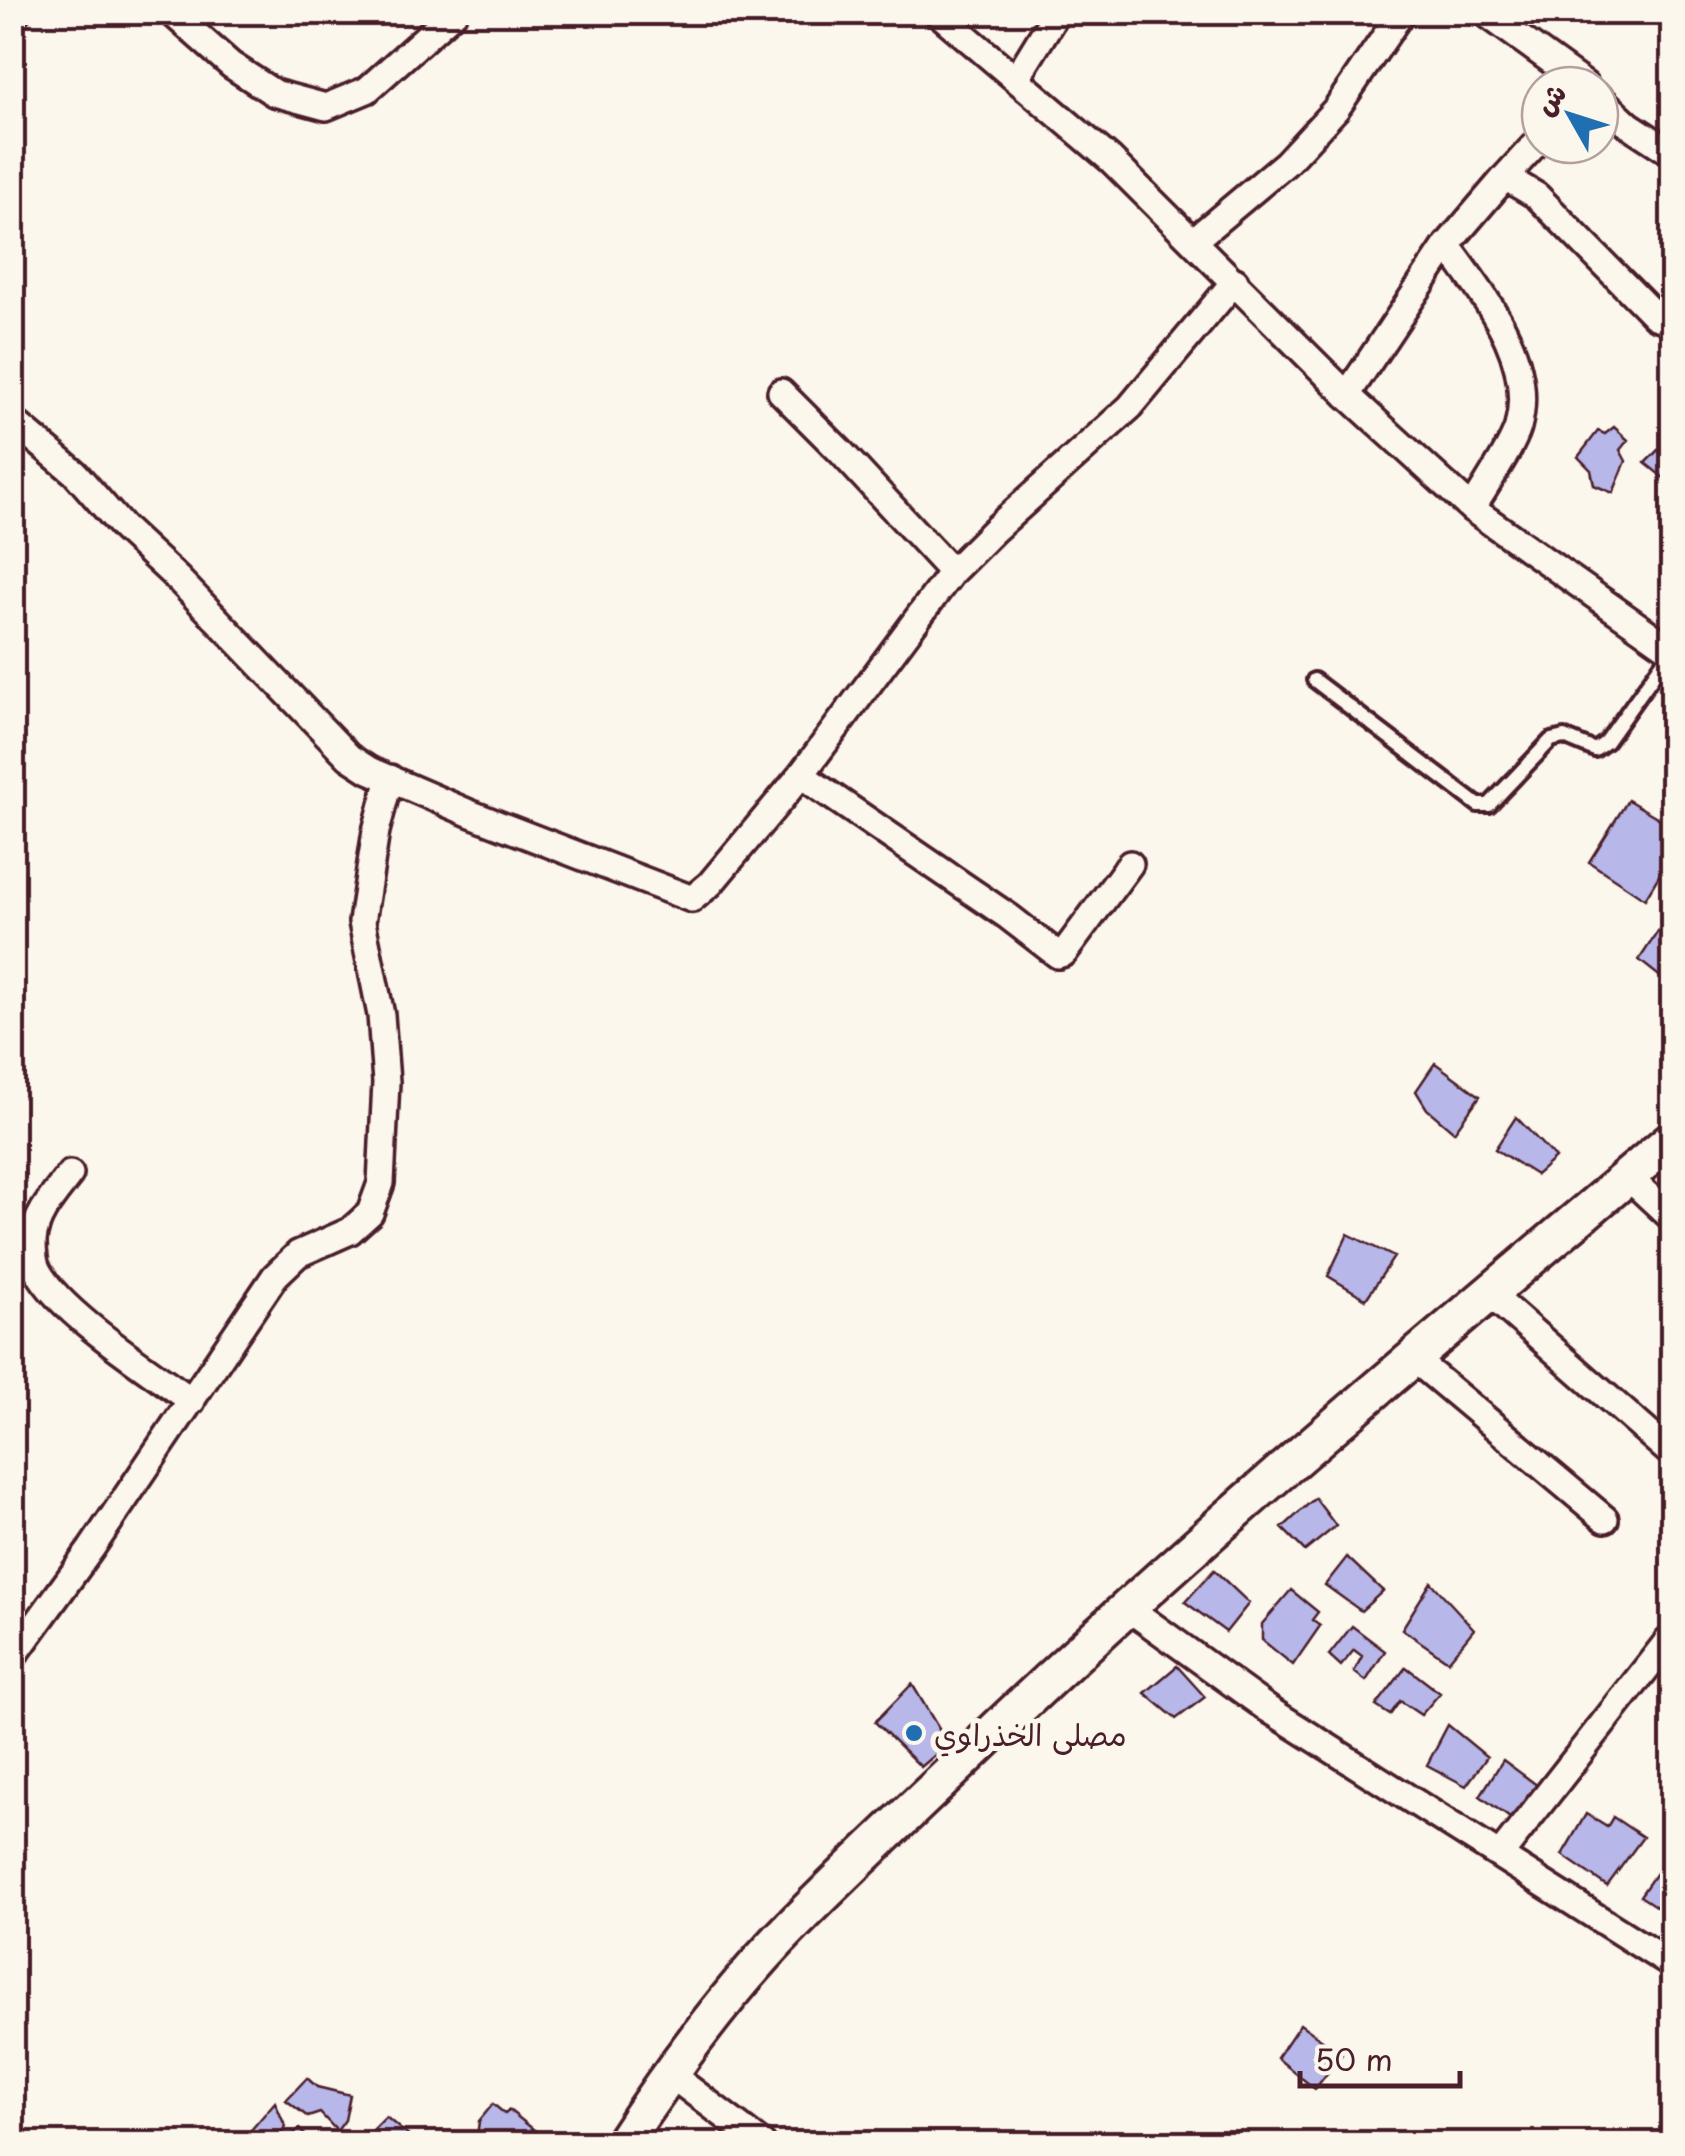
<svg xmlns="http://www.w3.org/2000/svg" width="1685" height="2156" viewBox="0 0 1685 2156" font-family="'Playpen Sans','Playpen Sans Arabic',sans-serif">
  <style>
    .building { fill: #b8b7e9; stroke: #4a1f2b; stroke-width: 2.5 }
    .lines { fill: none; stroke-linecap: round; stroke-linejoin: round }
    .lane-casing { stroke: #4a1f2b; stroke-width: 20 }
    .street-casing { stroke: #4a1f2b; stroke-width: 32 }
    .secondary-casing { stroke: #4a1f2b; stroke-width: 42 }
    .lane { stroke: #fbf7ec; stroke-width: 12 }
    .street { stroke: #fbf7ec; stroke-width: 25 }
    .secondary { stroke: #fbf7ec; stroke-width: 35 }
    .poi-dot { fill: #1f6fb2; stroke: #fbf7ec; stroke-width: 4 }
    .labels { text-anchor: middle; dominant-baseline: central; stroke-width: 10; stroke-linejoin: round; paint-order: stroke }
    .poi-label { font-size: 30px; fill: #4a1f2b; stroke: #fbf7ec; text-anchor: start }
  </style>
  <rect width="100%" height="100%" fill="#fbf7ec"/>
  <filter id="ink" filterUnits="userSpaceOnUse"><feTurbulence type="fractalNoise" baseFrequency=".01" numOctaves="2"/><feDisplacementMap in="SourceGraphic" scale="20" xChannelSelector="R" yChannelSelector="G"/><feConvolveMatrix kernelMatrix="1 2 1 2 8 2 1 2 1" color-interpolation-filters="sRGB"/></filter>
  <g filter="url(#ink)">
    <path class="building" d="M 1614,427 L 1628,440 L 1620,450 L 1626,461 L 1613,493 L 1594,485 L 1591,470 L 1578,457 L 1598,431 L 1605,434 Z
      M 1658,450 L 1672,460 L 1672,470 L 1665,479 L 1645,463 Z
      M 1628,800 L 1672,826 L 1672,854 L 1645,899 L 1589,862 Z
      M 1672,910 L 1672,986 L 1639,960 Z
      M 1435,1063 L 1480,1096 L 1454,1132 L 1427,1109 L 1416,1091 Z
      M 1516,1117 L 1555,1158 L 1536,1175 L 1495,1149 Z
      M 1348,1234 L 1394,1257 L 1366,1299 L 1328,1276 Z
      M 1315,1498 L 1336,1526 L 1305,1551 L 1282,1528 Z
      M 1347,1557 L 1383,1591 L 1361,1611 L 1325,1585 Z
      M 1214,1570 L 1249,1603 L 1226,1632 L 1185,1602 Z
      M 1431,1582 L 1474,1629 L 1448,1661 L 1402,1629 Z
      M 1291,1590 L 1318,1612 L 1312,1620 L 1320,1626 L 1293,1665 L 1262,1640 L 1262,1624 Z
      M 1352,1626 L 1385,1651 L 1366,1681 L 1354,1672 L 1362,1656 L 1354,1650 L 1341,1666 L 1329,1655 Z
      M 1177,1666 L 1205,1697 L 1176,1719 L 1145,1693 Z
      M 1406,1667 L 1440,1693 L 1421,1715 L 1400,1701 L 1390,1715 L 1376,1706 Z
      M 912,1684 L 948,1744 L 921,1767 L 875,1722 Z
      M 1448,1725 L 1487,1757 L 1466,1786 L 1427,1765 Z
      M 1503,1760 L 1538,1786 L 1510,1818 L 1480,1796 Z
      M 1586,1814 L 1607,1827 L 1613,1817 L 1643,1837 L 1607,1886 L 1562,1855 Z
      M 1665,1860 L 1672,1865 L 1672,1917 L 1640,1896 Z
      M 1300,2024 L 1342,2054 L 1315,2089 L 1277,2058 Z
      M 307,2078 L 317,2087 L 350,2095 L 345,2120 L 337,2131 L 320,2113 L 308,2117 L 286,2100 Z
      M 275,2102 L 285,2126 L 279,2140 L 276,2144 L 239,2144 Z
      M 493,2104 L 505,2114 L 509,2110 L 543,2137 L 538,2144 L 476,2144 L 479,2121 Z
      M 386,2117 L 410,2137 L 407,2144 L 359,2144 Z
      M 299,2129 L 314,2144 L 286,2144 Z"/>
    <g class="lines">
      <defs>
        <path id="lane" d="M 1314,680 L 1478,805 L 1489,805 L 1551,740 L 1564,737 L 1595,750 L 1606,742 L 1672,649"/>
        <path id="street" d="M 171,12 L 231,65 L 274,93 L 326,107 L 367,90 L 454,12
          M 937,12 L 1111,160 L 1347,395 L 1472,509 L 1672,650
          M 1484,12 L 1585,85
          M 12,16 L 17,12
          M 1016,79 L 1057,12
          M 1600,98 L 1629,125 L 1672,153
          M 1505,177 L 1540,139
          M 1193,241 L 1286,163 L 1336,109 L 1402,12
          M 1447,245 C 1484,297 1536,358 1518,427 C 1512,448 1484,488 1472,509
          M 781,392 L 841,452 L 952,572
          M 1347,395 L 1447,245 L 1505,177 L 1537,196 L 1655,316 L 1666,320 L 1672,317
          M 12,420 L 75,473 L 123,528 L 178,579 L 349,757 L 369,770 L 469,813 L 692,899 L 710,884 L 801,775 L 952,572 L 993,531 L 1130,407 L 1235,281
          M 801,775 L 1009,917 L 1058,955 L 1064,953 L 1130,864
          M 70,1174 C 55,1194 35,1215 33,1241 C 33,1249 34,1264 38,1271 C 61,1314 151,1371 192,1401
          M 1628,1177 L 1672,1218
          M 1489,1293 L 1672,1454
          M 1413,1358 L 1605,1519
          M 1128,1608 L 1268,1709 L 1672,1965
          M 12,1658 L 91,1549 L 275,1276 L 298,1254 L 350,1231 L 370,1213 L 381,1183 L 386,1082 L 381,1015 L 362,922 L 376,831 L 390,778
          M 1500,1855 L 1667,1642
          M 670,2074 L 762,2144"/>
        <path id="secondary" d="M 622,2144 C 673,2066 729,1990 794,1924 C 849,1868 907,1815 963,1761 C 1189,1543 1432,1342 1672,1139"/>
      </defs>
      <use href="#lane" class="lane-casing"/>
      <use href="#street" class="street-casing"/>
      <use href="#secondary" class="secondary-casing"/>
      <use href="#lane" class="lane"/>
      <use href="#street" class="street"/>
      <use href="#secondary" class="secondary"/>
    </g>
  </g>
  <circle class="poi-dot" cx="914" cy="1733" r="10"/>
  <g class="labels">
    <g class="poi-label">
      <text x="934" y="1733">مصلى الخذراوي</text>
    </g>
  </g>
  <rect width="1685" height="2156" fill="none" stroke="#fbf7ec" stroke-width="50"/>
  <rect x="25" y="25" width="1635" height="2106" fill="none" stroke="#4a1f2b" stroke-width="4" filter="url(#ink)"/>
  <g transform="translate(1570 115) rotate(309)"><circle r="48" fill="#fbf7ec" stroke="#b4a19f" stroke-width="2.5"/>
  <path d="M0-8L18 38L0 25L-18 38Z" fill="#1f6fb2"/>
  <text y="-15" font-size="28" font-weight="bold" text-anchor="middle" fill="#4a1f2b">ش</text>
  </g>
  <path d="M1300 2071v15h160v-15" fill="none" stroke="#4a1f2b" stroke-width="5"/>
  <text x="1315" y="2071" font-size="30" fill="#4a1f2b" stroke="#fbf7ec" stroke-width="8" paint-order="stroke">50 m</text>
</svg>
